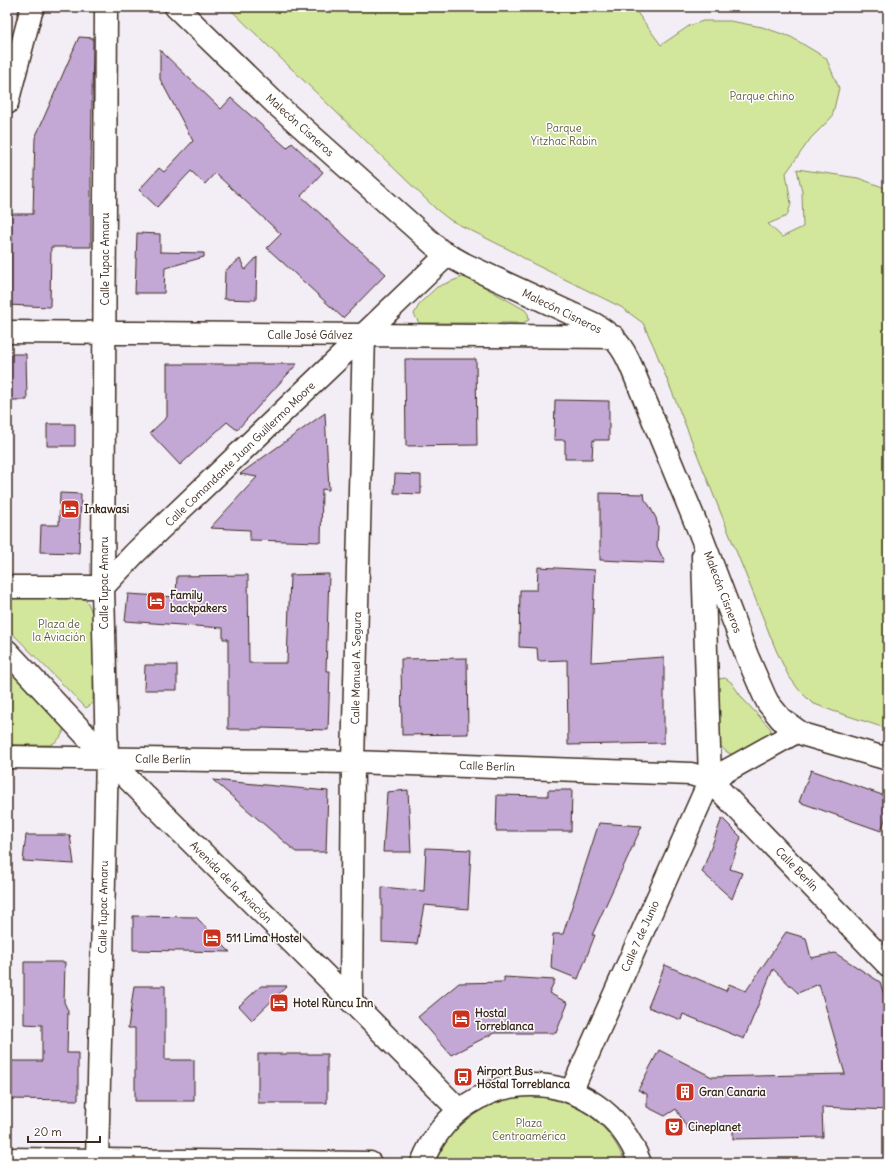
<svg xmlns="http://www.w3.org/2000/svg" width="895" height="1170" viewBox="0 0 895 1170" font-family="Delius,sans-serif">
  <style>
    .green { fill: #d2e79c; stroke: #86885d }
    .building { fill: #c3a7d4; stroke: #3b2a1e }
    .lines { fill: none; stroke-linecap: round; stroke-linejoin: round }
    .minor-casing { stroke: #3b2a1e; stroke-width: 25 }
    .major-casing { stroke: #3b2a1e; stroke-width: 25 }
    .minor { stroke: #fff; stroke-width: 22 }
    .major { stroke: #fff; stroke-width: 22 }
    .labels { text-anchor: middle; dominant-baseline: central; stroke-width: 3; stroke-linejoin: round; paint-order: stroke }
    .park-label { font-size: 11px; fill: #61593e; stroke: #fff }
    .street-label { font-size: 11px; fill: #3b2a1e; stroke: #fff }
    .poi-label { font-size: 11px; font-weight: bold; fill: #3b2a1e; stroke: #fff; text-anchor: start }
  </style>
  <rect width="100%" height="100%" fill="#f3edf6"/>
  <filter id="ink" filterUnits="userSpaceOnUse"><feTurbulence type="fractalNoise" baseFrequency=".025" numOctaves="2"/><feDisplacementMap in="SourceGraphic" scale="8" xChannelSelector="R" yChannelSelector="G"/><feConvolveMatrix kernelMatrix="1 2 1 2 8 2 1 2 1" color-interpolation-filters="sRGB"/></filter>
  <g filter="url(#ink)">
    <path class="green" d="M 228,7 L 633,7 L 661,45 L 689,26 L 703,21 L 730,21 L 762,27 L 791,37 L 826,58 L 839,88 L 832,117 L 811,138 L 786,173 L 791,204 L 787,216 L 768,224 L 782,237 L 803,227 L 802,192 L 797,169 L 858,178 L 888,189 L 888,729 L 833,711 L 812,703 L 799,690 L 788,675 L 776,650 L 654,347 L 643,323 L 621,307 L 532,263 L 510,250 L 450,220 L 436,209 Z
      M 465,276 L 525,310 L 528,314 L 529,320 L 522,323 L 419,323 L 416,318 L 414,314 L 420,303 L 437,287 Z
      M 7,597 L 83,598 L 88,603 L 94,618 L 93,699 L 92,704 L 86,708 L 7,628 Z
      M 7,665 L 65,727 C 62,736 59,741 50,745 L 7,745 Z
      M 725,678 L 731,682 L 743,699 L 771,729 C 770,740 745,750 735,755 C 726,753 722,749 718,741 L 716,685 L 719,679 Z
      M 526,1095 C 572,1099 608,1118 625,1163 L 434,1163 L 444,1141 L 471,1114 L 506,1098 Z"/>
    <path class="building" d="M 79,37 L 93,38 L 91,168 L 91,247 L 51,247 L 50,307 L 7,305 L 7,214 L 33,214 L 35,138 Z
      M 160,50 L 221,109 L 231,98 L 287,148 L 292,143 L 323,172 L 301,196 L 386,274 L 343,318 L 267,248 L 281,234 L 215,173 L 205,184 L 191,171 L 157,207 L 139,190 L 159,168 L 164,172 L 193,141 L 160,79 Z
      M 137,233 L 160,234 L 160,252 L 204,253 L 204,257 L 165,268 L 164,293 L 135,293 Z
      M 257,257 L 256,300 L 224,299 L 225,271 L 240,259 L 245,270 Z
      M 7,354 L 26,354 L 27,400 L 7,400 Z
      M 405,359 L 476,359 L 477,445 L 406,446 Z
      M 167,364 L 297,364 L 237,430 L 227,422 L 180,465 L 150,433 L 167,417 Z
      M 555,400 L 609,401 L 609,440 L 593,440 L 592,459 L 565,459 L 565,440 L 554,440 Z
      M 325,413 L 329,490 L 322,489 L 321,542 L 250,540 L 250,530 L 210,528 L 257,477 L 240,474 Z
      M 47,424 L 75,424 L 75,446 L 47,446 Z
      M 395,474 L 421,475 L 421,494 L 394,493 Z
      M 60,493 L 81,494 L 79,553 L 40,552 L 41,525 L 59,525 Z
      M 600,493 L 644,494 L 645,500 L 649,505 L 656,518 L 658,527 L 657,546 L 665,563 L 600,560 Z
      M 538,567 L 595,570 L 591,662 L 664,657 L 664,743 L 568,745 L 567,660 L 538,661 L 537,648 L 519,647 L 520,590 L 537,590 Z
      M 329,574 L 326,671 L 330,671 L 328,730 L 262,728 L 262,729 L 228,729 L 228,639 L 223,639 L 223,628 L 125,621 L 128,594 L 176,597 L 177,576 L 248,575 L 249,663 L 287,663 L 290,575 Z
      M 467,658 L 468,734 L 402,735 L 401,659 Z
      M 145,665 L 177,665 L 177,690 L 144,690 Z
      M 811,770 L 888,797 L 888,811 L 881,831 L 799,802 Z
      M 213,780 L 328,791 L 326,852 L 296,852 Z
      M 408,790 L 411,852 L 383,852 L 387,792 Z
      M 548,790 L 572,790 L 571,831 L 496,831 L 497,795 L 548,796 Z
      M 722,818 L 741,837 L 730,869 L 742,873 L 732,899 L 702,872 Z
      M 599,823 L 642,826 L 592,935 L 595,935 L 578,979 L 551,968 L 553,934 L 563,934 Z
      M 26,835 L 70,835 L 74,864 L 23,861 Z
      M 426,848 L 471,850 L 468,909 L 424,905 L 417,944 L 382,942 L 382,887 L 424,891 Z
      M 133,916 L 196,917 L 230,952 L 133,950 Z
      M 786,932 L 806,938 L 811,958 L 835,953 L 880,982 L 888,1007 L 888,1110 L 822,1107 L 823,1137 L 733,1139 L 733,1129 L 689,1131 L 676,1109 L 665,1116 L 647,1107 L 647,1094 L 638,1090 L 659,1050 L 712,1077 L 845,1074 L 819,984 L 798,993 L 773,969 L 744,1039 L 683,1014 L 681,1020 L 648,1007 L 665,965 L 726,991 L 729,984 L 746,991 Z
      M 24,962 L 65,962 L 64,1002 L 68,1011 L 67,1053 L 78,1053 L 78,1100 L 7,1099 L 7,1061 L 42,1061 L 42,1025 L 24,1024 Z
      M 504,977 L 555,980 L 549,993 L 568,1003 L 556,1033 L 494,1033 L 451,1055 L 418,1017 L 459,983 L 504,982 Z
      M 134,986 L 165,986 L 165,1060 L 194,1060 L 194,1101 L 135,1101 L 135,1028 L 128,1028 Z
      M 261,986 L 287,986 L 252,1020 L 239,1006 Z
      M 258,1054 L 327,1054 L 327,1103 L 258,1103 Z"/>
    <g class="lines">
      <defs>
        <path id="minor" d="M 176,7 L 277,105 L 441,251 L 464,264 L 594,324 C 614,336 622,345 631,366 L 702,538 L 747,656 L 764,695 L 768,703 L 781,719 L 798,731 L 805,735 L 888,759
          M 7,103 L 30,15 L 33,7
          M 7,332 L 614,337
          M 7,587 L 103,587 L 135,553 L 447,255
          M 7,757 L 353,762 L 691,774 L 710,780 L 888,965
          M 710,780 L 798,731
          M 351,1001 L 353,762 L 364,335
          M 571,1092 L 710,780 L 703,556
          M 97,1160 L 107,758 L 103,587 L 106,7"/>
        <path id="major" d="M 7,651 L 107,758 L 351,1001 L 459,1110
          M 7,1159 L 370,1163
          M 422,1163 C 462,1059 601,1059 640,1163"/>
      </defs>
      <use href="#minor" class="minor-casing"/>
      <use href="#major" class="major-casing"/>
      <use href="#minor" class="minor"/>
      <use href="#major" class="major"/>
    </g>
  </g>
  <defs>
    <symbol id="hotel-square" viewBox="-11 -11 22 22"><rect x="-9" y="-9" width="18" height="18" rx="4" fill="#c8321e" stroke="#fff"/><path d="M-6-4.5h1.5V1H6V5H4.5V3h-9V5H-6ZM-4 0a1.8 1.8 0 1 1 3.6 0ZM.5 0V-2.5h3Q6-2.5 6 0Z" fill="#fff"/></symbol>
    <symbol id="bus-square" viewBox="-11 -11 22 22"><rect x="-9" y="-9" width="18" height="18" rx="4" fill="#c8321e" stroke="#fff"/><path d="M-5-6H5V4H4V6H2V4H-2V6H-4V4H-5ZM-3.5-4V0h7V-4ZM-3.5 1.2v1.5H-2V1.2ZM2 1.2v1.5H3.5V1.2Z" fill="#fff"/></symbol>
    <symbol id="building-square" viewBox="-11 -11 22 22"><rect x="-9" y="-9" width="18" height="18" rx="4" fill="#c8321e" stroke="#fff"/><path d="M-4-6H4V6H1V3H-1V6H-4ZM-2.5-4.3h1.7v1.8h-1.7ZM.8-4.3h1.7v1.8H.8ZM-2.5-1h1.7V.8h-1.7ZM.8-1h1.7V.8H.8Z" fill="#fff"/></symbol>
    <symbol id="theatre-square" viewBox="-11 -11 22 22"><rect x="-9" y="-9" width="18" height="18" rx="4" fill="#c8321e" stroke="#fff"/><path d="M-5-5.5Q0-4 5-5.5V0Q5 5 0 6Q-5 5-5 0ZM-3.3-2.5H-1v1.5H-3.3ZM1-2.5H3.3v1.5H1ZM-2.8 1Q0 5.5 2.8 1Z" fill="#fff"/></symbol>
  </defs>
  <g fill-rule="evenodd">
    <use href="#hotel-square" x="59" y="498" width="22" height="22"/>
    <use href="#hotel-square" x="145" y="590" width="22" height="22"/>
    <use href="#hotel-square" x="201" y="927" width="22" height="22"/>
    <use href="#hotel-square" x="268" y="992" width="22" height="22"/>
    <use href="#hotel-square" x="450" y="1008" width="22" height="22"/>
    <use href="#bus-square" x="452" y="1066" width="22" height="22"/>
    <use href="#building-square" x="674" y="1081" width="22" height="22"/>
    <use href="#theatre-square" x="663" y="1116" width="22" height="22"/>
  </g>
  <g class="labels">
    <g class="park-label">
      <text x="762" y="96">Parque chino</text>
      <text x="564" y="128">Parque<tspan x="564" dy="13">Yitzhac Rabin</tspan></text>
      <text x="59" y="624">Plaza de<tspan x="59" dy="13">la Aviación</tspan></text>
      <text x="529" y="1123">Plaza<tspan x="529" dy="13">Centroamérica</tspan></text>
    </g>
    <g class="street-label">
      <text transform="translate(300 125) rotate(42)">Malecón Cisneros</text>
      <text transform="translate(105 259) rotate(-90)">Calle Tupac Amaru</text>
      <text transform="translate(562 311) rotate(26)">Malecón Cisneros</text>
      <text x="310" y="335">Calle José Gálvez</text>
      <text transform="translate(240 454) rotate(-44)">Calle Comandante Juan Guillermo Moore</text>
      <text transform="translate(104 583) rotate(-90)">Calle Tupac Amaru</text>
      <text transform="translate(723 592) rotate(69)">Malecón Cisneros</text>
      <text transform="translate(356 668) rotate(-89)">Calle Manuel A. Segura</text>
      <text transform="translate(163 759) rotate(1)">Calle Berlín</text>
      <text transform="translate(487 766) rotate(2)">Calle Berlín</text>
      <text transform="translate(797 869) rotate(46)">Calle Berlín</text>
      <text transform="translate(231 882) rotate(45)">Avenida de la Aviación</text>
      <text transform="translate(103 907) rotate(-89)">Calle Tupac Amaru</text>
      <text transform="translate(640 936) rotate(-66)">Calle 7 de Junio</text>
    </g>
    <g class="poi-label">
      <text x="84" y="509">Inkawasi</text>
      <text x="170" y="595">Family<tspan x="170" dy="13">backpakers</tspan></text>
      <text x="226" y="938">511 Lima Hostel</text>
      <text x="293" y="1003">Hotel Runcu Inn</text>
      <text x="475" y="1013">Hostal<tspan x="475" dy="13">Torreblanca</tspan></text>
      <text x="477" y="1071">Airport Bus<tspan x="477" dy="13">Hostal Torreblanca</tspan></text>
      <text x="699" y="1092">Gran Canaria</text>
      <text x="688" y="1127">Cineplanet</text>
    </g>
  </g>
  <rect width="895" height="1170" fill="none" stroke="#fff" stroke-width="24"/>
  <rect x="12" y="12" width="871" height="1146" fill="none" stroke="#3b2a1e" stroke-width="1.5" filter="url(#ink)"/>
  <path d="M28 1136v6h72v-6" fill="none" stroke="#3b2a1e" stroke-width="2"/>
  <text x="34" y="1136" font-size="12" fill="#3b2a1e" stroke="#ffffff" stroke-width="3" paint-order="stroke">20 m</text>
</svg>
